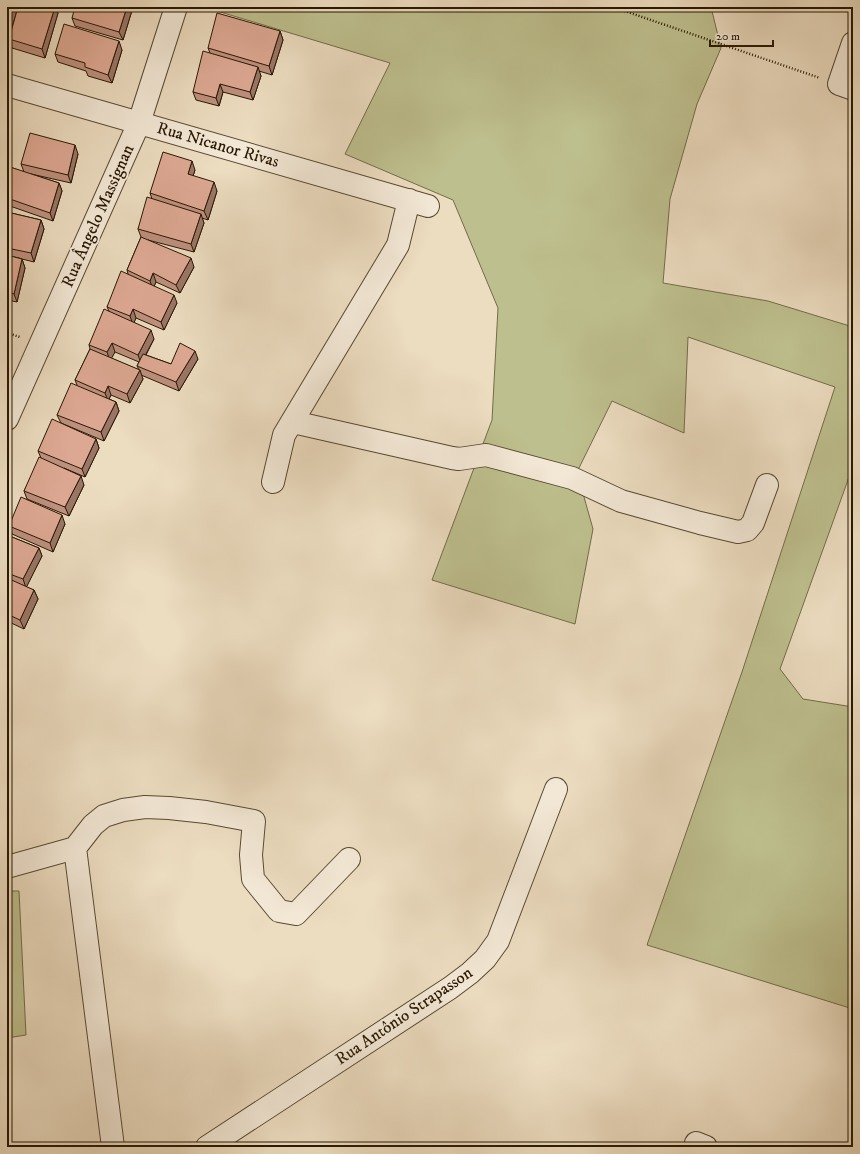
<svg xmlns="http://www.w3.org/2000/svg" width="860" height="1154" viewBox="0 0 860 1154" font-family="'IM FELL DW Pica',serif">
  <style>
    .green { fill: #bebf8e; stroke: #726c48 }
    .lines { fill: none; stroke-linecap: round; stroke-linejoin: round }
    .minor-casing { stroke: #584932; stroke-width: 24 }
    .path { stroke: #271803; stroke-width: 2.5; stroke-dasharray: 1 2; stroke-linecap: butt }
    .minor { stroke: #f3e8d6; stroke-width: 22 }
    .wall { fill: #be907e; stroke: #271803; fill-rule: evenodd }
    .shaded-wall { fill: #9b7667; stroke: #271803 }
    .building { fill: #dda893; stroke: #271803 }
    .labels { text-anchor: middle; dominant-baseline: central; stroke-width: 4; stroke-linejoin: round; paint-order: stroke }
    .street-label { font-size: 17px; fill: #271803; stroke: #f3e8d6 }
  </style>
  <rect width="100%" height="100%" fill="#ecdcc0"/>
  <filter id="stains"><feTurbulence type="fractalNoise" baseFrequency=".005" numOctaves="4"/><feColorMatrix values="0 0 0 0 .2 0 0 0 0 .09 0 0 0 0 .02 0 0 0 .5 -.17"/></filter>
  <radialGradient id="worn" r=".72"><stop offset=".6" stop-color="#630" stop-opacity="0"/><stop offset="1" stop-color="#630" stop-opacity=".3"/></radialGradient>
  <path class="green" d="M 207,7 L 711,7 L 721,48 L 697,104 L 670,199 L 663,283 L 768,301 L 853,327 L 853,466 L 780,669 L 803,699 L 853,707 L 853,1009 L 647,945 L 742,672 L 835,387 L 688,337 L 684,433 L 612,401 L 577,472 L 593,529 L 575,624 L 432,580 L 492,420 L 498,308 L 453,200 L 345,154 L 390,63 L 207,8 Z
    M 7,891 L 19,891 L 26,1035 L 7,1038 Z"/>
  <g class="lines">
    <defs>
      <path id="minor" d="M 853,43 L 839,84 L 853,89
        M 7,85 L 428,206
        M 7,419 L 139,123 L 176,7
        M 293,422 L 452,458 L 459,459 L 486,455 L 572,478 L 621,501 L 700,523 L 738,532 L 747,530 L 753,523 L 767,485
        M 273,482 L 284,435 L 398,245 L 409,200
        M 75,848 L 113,1147
        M 7,867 L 75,848 L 93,825 L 104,816 L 123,810 L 145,807 L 169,808 L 206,812 L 254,821 L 251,855 L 253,879 L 279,911 L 296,914 L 349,859
        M 696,1143 L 706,1147
        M 207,1147 L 450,988 L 470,973 L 485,959 L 498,941 L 556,789"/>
    </defs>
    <use href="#minor" class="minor-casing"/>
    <path class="path" d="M 613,7 L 820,78
      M 7,333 L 20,337"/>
    <use href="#minor" class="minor"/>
  </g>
  <path class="wall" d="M 133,7 L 123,40 L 75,26 L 72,18 Z
    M 58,13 L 45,58 L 12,48 L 9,39 Z
    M 280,31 L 283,40 L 272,75 L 259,71 L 261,76 L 253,100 L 223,92 L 219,106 L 196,100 L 193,92 L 210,53 L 208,48 Z
    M 122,50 L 112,83 L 88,76 L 86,71 L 58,62 L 55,54 Z
    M 78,154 L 71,183 L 31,174 L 59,183 L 62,191 L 53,221 L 7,205 L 7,166 L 24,172 L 21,164 Z
    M 195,170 L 193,176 L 217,191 L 208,220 L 202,218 L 204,223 L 194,252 L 148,240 L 194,267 L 180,293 L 156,282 L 154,286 L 177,303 L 164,330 L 136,318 L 134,322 L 154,339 L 146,355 L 171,364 L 198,359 L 179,391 L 141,375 L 143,379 L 130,403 L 111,395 L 109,399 L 116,402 L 119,411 L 104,441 L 61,423 L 57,415 L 77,385 L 75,380 L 90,349 L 89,345 L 109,311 L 107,307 L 128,274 L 127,270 L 141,237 L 138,229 L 152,199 L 150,193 ZM 115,352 L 139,362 L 137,366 L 139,370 L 111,358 Z
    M 7,212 L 41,220 L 44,229 L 34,262 L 14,257 L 22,259 L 25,268 L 17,302 L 7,300 Z
    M 96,439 L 99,448 L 85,477 L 64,468 L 84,485 L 69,516 L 27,499 L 24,491 L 41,458 L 38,451 Z
    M 65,524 L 53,552 L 12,534 L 9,526 Z
    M 7,535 L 39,548 L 42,556 L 26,587 L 34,590 L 38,599 L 24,629 L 7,621 L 9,626 L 7,631 Z"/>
  <path class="shaded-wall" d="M 12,7 L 18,7 L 7,44 L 7,24 Z
    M 55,7 L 56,7 L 58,13 L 45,58 L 42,49 Z
    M 127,7 L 133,7 L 123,40 L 119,32 Z
    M 280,31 L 283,40 L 272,75 L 269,66 Z
    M 119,41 L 122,50 L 112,83 L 108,75 Z
    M 258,67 L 261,76 L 253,100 L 250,92 Z
    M 220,84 L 223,92 L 219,106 L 216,98 Z
    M 75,145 L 78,154 L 71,183 L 68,175 Z
    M 192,161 L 195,170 L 191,182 L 188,174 Z
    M 214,182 L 217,191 L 208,220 L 204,211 Z
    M 59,183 L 62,191 L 53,221 L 50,213 Z
    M 201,214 L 204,223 L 194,252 L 191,244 Z
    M 41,220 L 44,229 L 34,262 L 31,253 Z
    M 191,258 L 194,267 L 180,293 L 176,285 Z
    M 22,259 L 25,268 L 17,302 L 14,294 Z
    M 153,273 L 156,282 L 153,289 L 150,281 Z
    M 174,295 L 177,303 L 164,330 L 161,322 Z
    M 133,309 L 136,318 L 133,325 L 130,316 Z
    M 151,330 L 154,339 L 141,363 L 138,355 Z
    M 112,343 L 115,352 L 110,361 L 107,352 Z
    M 195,351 L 198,359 L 179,391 L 176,382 Z
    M 140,370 L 143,379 L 130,403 L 127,394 Z
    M 108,386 L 111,395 L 108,401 L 105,393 Z
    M 116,402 L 119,411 L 104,441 L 101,432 Z
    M 96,439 L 99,448 L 85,477 L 82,469 Z
    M 81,476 L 84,485 L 69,516 L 65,507 Z
    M 62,515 L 65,524 L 53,552 L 50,543 Z
    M 39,548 L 42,556 L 26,588 L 23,579 Z
    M 34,590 L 38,599 L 24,629 L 20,620 Z
    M 7,621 L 9,626 L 7,631 Z"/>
  <path class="building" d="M 7,7 L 12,7 L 7,24 Z
    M 18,7 L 55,7 L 42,49 L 9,39 Z
    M 75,7 L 127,7 L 119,32 L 72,18 Z
    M 217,13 L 280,31 L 269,66 L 208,48 Z
    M 64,24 L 119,41 L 108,75 L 85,67 L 85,63 L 55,54 Z
    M 203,51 L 258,67 L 250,92 L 220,84 L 216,98 L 193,92 Z
    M 30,133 L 75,145 L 68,175 L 21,164 Z
    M 163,152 L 192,161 L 188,174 L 214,182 L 204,211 L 150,193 Z
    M 7,166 L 59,183 L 50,213 L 7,198 Z
    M 147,197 L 201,214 L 191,244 L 138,229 Z
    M 7,212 L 41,220 L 31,253 L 7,248 Z
    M 141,237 L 191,258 L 176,285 L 153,273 L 150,281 L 127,270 Z
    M 7,255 L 22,259 L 14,294 L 7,292 Z
    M 121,271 L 174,295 L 161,322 L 133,309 L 130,316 L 107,307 Z
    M 104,309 L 151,330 L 138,355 L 112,343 L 107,352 L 89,345 Z
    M 180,343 L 195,351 L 176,382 L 137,366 L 143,354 L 171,364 Z
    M 90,349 L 140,370 L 127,394 L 108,386 L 105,393 L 75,380 Z
    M 71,383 L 116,402 L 101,432 L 57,415 Z
    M 52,419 L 96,439 L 82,469 L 38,451 Z
    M 39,457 L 81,476 L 65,507 L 24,491 Z
    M 21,497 L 62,515 L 50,543 L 9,526 Z
    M 7,535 L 39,548 L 23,579 L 7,573 Z
    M 7,578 L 34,590 L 20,620 L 7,614 Z"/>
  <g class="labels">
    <g class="street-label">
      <text transform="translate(218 145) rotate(16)">Rua Nicanor Rivas</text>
      <text transform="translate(98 216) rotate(-66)">Rua Ângelo Massignan</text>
      <text transform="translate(404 1016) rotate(-34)">Rua Antônio Strapasson</text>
    </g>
  </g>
  <rect width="860" height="1154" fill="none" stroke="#ecdcc0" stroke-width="24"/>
  <rect x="8" y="8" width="844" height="1138" fill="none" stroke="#271803" stroke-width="2"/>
  <rect x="12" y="12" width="836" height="1130" fill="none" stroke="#271803"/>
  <path d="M710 40v6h63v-6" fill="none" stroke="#271803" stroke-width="2"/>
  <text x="716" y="40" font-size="12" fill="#271803" stroke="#f3e8d6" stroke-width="3" paint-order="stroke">20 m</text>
  <rect width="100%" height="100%" filter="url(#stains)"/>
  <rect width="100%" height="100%" fill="url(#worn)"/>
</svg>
